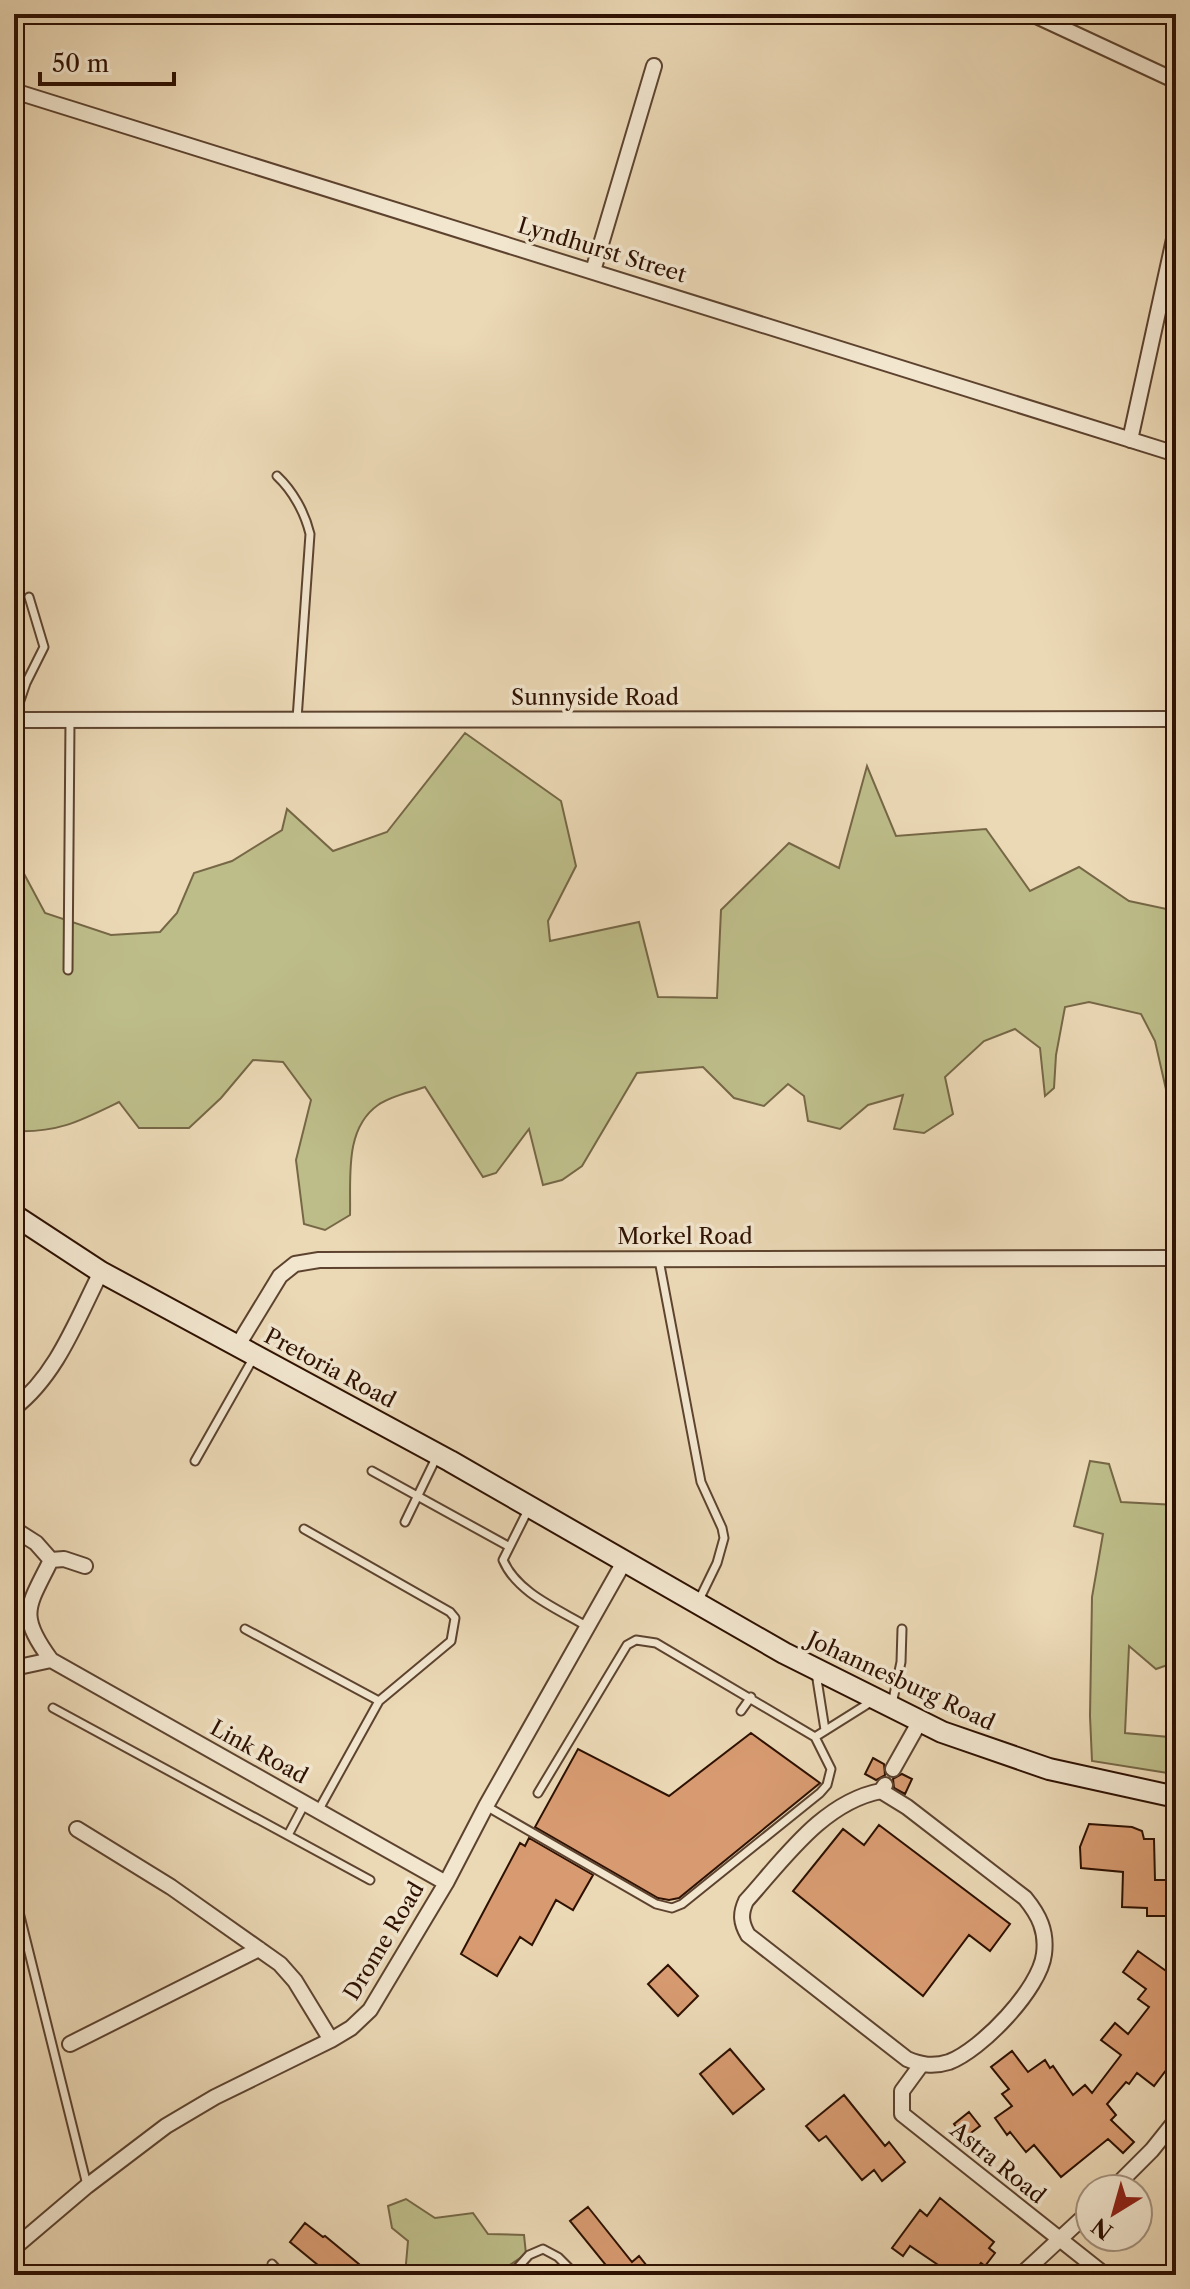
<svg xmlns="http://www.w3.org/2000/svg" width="1190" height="2289" viewBox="0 0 1190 2289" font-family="'Libre Caslon Text',serif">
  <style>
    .green { fill: #bdbd89; stroke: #766746; stroke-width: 2 }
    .building { fill: #d89b71; stroke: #2e1102; stroke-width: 2 }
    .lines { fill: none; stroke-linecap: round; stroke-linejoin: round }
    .lane-casing { stroke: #5d432f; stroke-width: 11 }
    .street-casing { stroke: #5d432f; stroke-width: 18 }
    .secondary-casing { stroke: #2e1102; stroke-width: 24 }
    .lane { stroke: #f2e6cf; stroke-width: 7 }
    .street { stroke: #f2e6cf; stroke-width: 14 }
    .secondary { stroke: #f2e6cf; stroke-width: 20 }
    .labels { text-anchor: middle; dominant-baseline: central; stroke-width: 7; stroke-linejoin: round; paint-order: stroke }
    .street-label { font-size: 22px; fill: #2e1102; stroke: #f2e6cf }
  </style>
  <rect width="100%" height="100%" fill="#ebd8b5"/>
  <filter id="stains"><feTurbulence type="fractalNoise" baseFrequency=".0025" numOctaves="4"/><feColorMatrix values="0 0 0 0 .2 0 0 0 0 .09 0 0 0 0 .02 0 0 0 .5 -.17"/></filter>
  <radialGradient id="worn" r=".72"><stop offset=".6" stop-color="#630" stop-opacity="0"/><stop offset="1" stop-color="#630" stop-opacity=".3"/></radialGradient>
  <path class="green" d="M 465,733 L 561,801 L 576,866 L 548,921 L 550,941 L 639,922 L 658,997 L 717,998 L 721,910 L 789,843 L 839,868 L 867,766 L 896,836 L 986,829 L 1030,891 L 1079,867 L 1129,901 L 1176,911 L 1176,1104 L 1170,1107 L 1155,1041 L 1141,1014 L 1089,1002 L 1065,1007 L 1056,1055 L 1054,1088 L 1045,1096 L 1040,1048 L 1015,1029 L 984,1041 L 945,1077 L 953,1114 L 924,1133 L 894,1129 L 903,1095 L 868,1105 L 840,1129 L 808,1121 L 804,1096 L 788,1084 L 764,1106 L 734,1098 L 703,1067 L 637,1073 L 582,1166 L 562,1180 L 543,1185 L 529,1129 L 496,1173 L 483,1177 L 425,1087 C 411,1092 390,1096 378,1105 C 344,1129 351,1178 350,1215 L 325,1230 L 304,1224 L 296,1160 L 311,1100 L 283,1062 L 253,1060 L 221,1098 L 189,1128 L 139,1128 L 119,1102 C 80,1121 58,1133 14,1131 L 14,855 L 45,913 L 111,935 L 160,932 L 177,913 L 194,873 L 232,861 L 282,830 L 287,809 L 333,851 L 387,832 Z
    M 1090,1461 L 1109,1464 L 1121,1502 L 1176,1505 L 1176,1662 L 1156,1669 L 1129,1646 L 1125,1733 L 1169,1737 L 1174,1774 L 1092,1761 L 1090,1716 L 1092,1597 L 1103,1534 L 1074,1526 Z
    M 406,2199 L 435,2218 L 473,2213 L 488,2234 L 524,2235 L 526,2254 L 495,2275 L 405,2275 L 408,2241 L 392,2228 L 388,2206 Z"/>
  <path class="building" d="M 751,1733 L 820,1783 L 679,1898 L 669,1900 L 658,1898 L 535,1827 L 578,1749 L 669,1796 Z
    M 873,1758 L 884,1764 L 885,1775 L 876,1780 L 865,1774 Z
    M 902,1774 L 912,1779 L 905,1794 L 894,1788 L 893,1779 Z
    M 1089,1824 L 1132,1827 L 1142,1831 L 1144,1839 L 1154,1839 L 1155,1880 L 1176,1880 L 1176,1916 L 1147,1916 L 1147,1908 L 1122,1907 L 1123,1872 L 1081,1868 L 1080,1847 Z
    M 879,1825 L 1010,1924 L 990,1951 L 969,1935 L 923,1996 L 793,1891 L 843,1829 L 864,1845 Z
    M 529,1838 L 593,1875 L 573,1910 L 556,1900 L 532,1945 L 520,1937 L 497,1976 L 461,1954 L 520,1843 L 525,1846 Z
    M 1138,1951 L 1176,1978 L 1176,2014 L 1170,2022 L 1173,2025 L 1167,2034 L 1176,2040 L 1176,2057 L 1154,2086 L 1137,2073 L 1129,2084 L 1126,2082 L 1107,2104 L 1116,2115 L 1111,2120 L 1134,2142 L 1123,2153 L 1108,2139 L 1061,2177 L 1034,2145 L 1026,2152 L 1010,2132 L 1007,2135 L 995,2118 L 1012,2106 L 1002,2094 L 1009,2089 L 991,2067 L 1012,2051 L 1028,2072 L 1045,2060 L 1050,2068 L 1053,2066 L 1073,2095 L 1085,2085 L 1092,2093 L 1121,2055 L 1101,2040 L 1115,2023 L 1128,2034 L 1149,2007 L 1138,1999 L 1146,1989 L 1123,1972 Z
    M 668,1965 L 698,1996 L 678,2016 L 648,1984 Z
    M 730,2049 L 764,2089 L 733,2114 L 700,2074 Z
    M 844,2095 L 885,2146 L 889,2142 L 905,2162 L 882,2181 L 874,2170 L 862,2180 L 826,2136 L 819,2141 L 806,2126 Z
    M 969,2112 L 980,2126 L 964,2138 L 954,2124 Z
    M 940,2198 L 994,2242 L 989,2248 L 995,2253 L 985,2266 L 981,2263 L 972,2275 L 953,2275 L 910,2246 L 903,2256 L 892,2248 L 920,2210 L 927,2216 Z
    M 588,2207 L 632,2262 L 639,2256 L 654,2275 L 615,2275 L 620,2269 L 613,2274 L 570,2221 Z
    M 305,2223 L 323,2237 L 325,2236 L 360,2265 L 353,2275 L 330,2275 L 290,2242 Z"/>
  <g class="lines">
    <defs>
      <path id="lane" d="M 277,476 C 293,491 305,513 310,534 L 297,719
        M 14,718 L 26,683 L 44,647 L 29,597
        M 68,970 L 70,721
        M 659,1260 L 701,1482 L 722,1528 L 724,1538 L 717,1563 L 698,1602
        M 195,1461 L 254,1357
        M 372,1471 L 508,1546
        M 528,1510 L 503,1560 C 517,1593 558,1609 588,1627
        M 405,1522 L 437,1456
        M 304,1529 L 450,1612 L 455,1618 L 451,1641 L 379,1701 L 318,1811
        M 245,1629 L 379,1701
        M 816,1673 L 825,1730
        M 892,1704 L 901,1662 L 902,1629
        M 53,1708 L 370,1880
        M 741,1711 L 751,1697
        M 815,1737 L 874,1700
        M 486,1806 L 656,1904 L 672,1908 L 682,1904 L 820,1793 L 827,1785 L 831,1769 L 815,1737 L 656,1643 L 636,1640 L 627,1645 L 538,1793
        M 288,1835 L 305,1803
        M 14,1892 L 87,2185
        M 272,2264 L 282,2275
        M 511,2275 L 529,2255 L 543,2249 L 558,2257 L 576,2275"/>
      <path id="street" d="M 1032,14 L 1176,81
        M 14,91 L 1176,454
        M 593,271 L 654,66
        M 1130,440 L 1176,230
        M 14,720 L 1176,719
        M 238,1345 L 280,1276 L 295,1264 L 319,1260 L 1176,1258
        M 14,1408 C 57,1375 77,1319 101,1272
        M 14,1529 L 36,1543 L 51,1560 C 28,1607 17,1614 51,1660 L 446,1883
        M 51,1560 L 64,1559 L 85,1566
        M 14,1668 L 51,1660
        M 893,1769 L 920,1721
        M 881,1791 L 907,1807 L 1025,1898 C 1039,1915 1047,1931 1044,1954 C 1040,1989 981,2050 949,2062 C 933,2067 921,2065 907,2059 L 748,1935 C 741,1923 740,1914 746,1901 C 784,1859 823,1802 881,1791 L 885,1785
        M 77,1829 L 171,1887 L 280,1964 L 295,1981 L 331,2040
        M 70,2044 L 259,1949
        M 921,2065 L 902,2091 L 902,2114 L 1105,2275
        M 1113,2189 L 1152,2150 L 1176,2120
        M 14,2248 L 87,2186 L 166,2126 L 215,2097 L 331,2040 L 351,2028 L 370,2010 L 446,1883 L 486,1806 L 624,1562
        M 1021,2275 L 1090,2211"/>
      <path id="secondary" d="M 14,1215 L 101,1272 L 450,1461 L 784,1653 L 942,1732 L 1049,1769 L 1176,1797"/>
    </defs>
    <use href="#lane" class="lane-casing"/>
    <use href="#street" class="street-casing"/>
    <use href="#secondary" class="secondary-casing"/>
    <use href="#lane" class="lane"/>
    <use href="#street" class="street"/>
    <use href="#secondary" class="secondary"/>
  </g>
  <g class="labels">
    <g class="street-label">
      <text transform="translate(602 250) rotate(17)">Lyndhurst Street</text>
      <text x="595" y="697">Sunnyside Road</text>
      <text x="685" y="1236">Morkel Road</text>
      <text transform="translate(330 1368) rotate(28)">Pretoria Road</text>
      <text transform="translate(901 1681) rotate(25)">Johannesburg Road</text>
      <text transform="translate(259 1752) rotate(29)">Link Road</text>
      <text transform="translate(384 1941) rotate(-59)">Drome Road</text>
      <text transform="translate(998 2163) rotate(39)">Astra Road</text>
    </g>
  </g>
  <rect width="1190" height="2289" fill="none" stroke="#ebd8b5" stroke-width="48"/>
  <rect x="16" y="16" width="1158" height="2257" fill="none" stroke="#2e1102" stroke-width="4"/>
  <rect x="24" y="24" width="1142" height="2241" fill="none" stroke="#2e1102" stroke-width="2"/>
  <g transform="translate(1114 2213) rotate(217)"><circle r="38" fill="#f2e6cf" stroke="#a4917d" stroke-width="2"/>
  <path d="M0-6L14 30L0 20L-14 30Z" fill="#8f2418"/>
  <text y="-12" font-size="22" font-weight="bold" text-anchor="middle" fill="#2e1102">N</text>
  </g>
  <path d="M40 72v12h134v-12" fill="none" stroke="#2e1102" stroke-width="4"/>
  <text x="52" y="72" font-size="24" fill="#2e1102" stroke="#f2e6cf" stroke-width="6" paint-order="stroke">50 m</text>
  <rect width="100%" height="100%" filter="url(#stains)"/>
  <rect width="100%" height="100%" fill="url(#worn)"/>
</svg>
